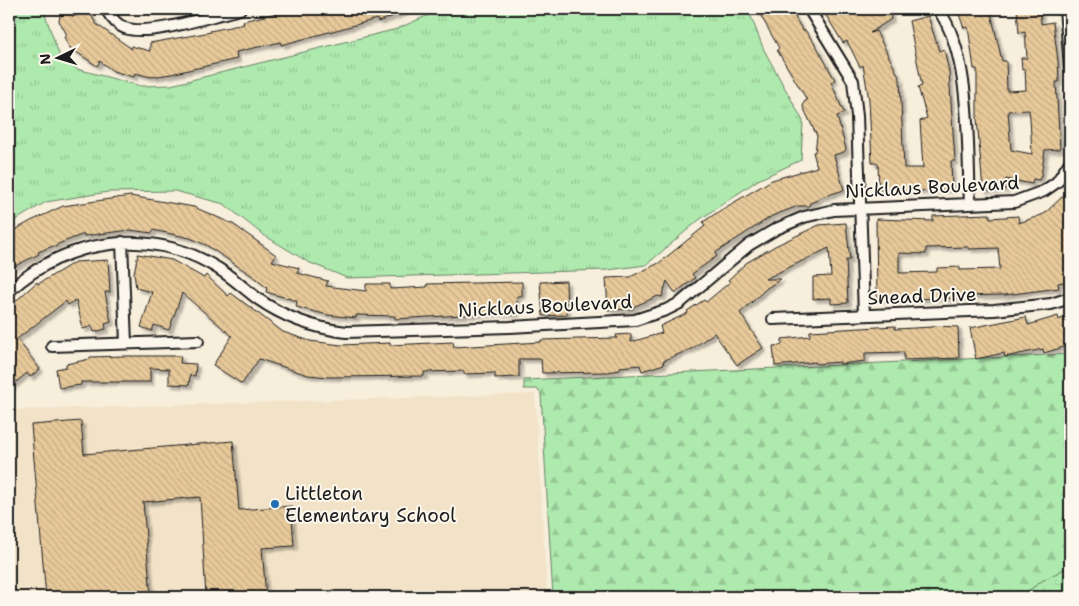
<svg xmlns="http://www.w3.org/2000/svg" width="1079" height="606" viewBox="0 0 1079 606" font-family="'Shantell Sans',sans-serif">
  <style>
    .built { fill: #f2e3c8 }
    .grass { fill: url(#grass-tufts); stroke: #658265 }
    .forest { fill: url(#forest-firs); stroke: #658265 }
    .wetland { fill: url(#wetland-marsh); stroke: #658265 }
    .building { fill: url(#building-back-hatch); stroke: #1c1c1c; fill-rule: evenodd; filter: url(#shadow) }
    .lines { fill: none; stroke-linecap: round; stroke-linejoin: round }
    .minor-casing { stroke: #1c1c1c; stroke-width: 14 }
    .minor { stroke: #fbf7ec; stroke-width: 10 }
    .poi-dot { fill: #1f6fb2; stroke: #fbf7ec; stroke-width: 2 }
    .labels { text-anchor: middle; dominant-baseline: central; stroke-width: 4; stroke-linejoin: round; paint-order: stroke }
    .street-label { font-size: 19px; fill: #1c1c1c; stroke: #fbf7ec }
    .poi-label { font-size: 19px; fill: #1c1c1c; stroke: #fbf7ec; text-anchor: start }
  </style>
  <defs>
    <pattern id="grass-tufts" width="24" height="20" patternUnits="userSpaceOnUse" patternTransform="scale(1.25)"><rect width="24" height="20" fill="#aee9ae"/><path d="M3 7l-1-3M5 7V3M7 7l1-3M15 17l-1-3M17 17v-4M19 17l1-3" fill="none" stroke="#95c795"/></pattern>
    <pattern id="forest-firs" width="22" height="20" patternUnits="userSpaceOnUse" patternTransform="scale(1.25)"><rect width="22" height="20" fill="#aee9ae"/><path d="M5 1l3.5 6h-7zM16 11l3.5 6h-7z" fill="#95c795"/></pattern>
    <pattern id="wetland-marsh" width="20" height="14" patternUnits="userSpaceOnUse" patternTransform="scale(1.25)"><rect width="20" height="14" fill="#aee9ae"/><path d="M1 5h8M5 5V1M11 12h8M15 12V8" fill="none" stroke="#95c795"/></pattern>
    <pattern id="building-back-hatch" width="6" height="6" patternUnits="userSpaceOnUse" patternTransform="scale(1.25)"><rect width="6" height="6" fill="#e7c99a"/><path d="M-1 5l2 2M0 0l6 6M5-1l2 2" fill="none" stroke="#c6ac84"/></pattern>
    <filter id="shadow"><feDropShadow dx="3.5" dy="3.5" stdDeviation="1" flood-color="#0004"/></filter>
  </defs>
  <rect width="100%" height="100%" fill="#f7eedc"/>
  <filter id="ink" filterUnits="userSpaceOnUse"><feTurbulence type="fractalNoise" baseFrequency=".02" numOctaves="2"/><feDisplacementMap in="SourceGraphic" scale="10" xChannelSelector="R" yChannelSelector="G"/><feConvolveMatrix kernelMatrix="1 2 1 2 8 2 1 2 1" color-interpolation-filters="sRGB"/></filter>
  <g filter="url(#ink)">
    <path class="built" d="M 535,394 L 547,597 L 9,597 L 9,410 Z"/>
    <path class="grass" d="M 9,9 L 43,9 L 60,57 L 77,69 L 141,86 L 171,85 L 397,29 L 442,9 L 748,9 L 764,50 L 803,121 L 801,160 L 758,180 L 699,220 L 646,265 L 608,270 L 347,278 L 308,262 L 262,234 L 224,204 L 175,191 L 108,192 L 46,202 L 9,224 Z"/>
    <path class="forest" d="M 1070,354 L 1070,566 L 1042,581 L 1020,597 L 553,597 L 541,394 L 537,389 L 524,389 L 524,380 Z"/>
    <path class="wetland" d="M 1070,566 L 1070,597 L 1020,597 L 1042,581 Z"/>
    <path class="building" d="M 88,9 L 96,24 L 132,49 L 131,46 L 150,51 L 150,43 L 211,32 L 210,31 L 244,24 L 243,21 L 294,9 L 298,11 L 307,9 L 409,10 L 378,22 L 377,19 L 281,45 L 281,42 L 236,52 L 237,59 L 171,74 L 151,77 L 135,73 L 134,77 L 113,71 L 100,61 L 97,66 L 69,47 L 64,37 L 67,35 L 59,21 L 60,16 L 69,11 L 73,17 Z
      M 757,9 L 790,9 L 803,31 L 805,30 L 817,47 L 835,80 L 831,82 L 844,113 L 837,116 L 846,149 L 844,152 L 834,155 L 844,190 L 818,198 L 818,200 L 810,203 L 809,206 L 798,206 L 772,216 L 715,253 L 717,256 L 692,274 L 695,278 L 675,293 L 667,281 L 662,297 L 658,296 L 633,307 L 633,309 L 608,310 L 606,278 L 630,277 L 659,263 L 705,226 L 703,222 L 721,210 L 772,180 L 817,167 L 813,152 L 815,152 L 817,136 L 803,107 L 804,102 L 807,100 L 777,50 L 779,48 Z
      M 822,9 L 889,9 L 891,19 L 870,33 L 876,31 L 900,79 L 904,168 L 923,168 L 920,121 L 927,118 L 918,87 L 922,86 L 909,21 L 928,16 L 939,51 L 944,49 L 949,72 L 955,161 L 951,161 L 952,189 L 903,192 L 902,189 L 879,190 L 878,163 L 872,163 L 869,100 L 863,65 L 860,67 L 847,41 L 843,43 Z
      M 957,9 L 990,9 L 1002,61 L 1006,61 L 1007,91 L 1026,90 L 1025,69 L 1022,70 L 1021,58 L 1027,58 L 1025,32 L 1019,33 L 1017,9 L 1040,9 L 1041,24 L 1053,22 L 1058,61 L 1059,82 L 1056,82 L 1060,149 L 1045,150 L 1041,176 L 1039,180 L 1033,179 L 1032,184 L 1006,179 L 1006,189 L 983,190 L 977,118 L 977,69 L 974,69 L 968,27 L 964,28 ZM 1029,110 L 1030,118 L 1032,154 L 1011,150 L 1008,111 Z
      M 1064,195 L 1070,202 L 1070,281 L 1058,283 L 1059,288 L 1005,295 L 959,296 L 959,298 L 877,299 L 876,219 L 933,221 L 933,216 L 990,214 L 990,218 L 1018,216 L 1019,223 L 1044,214 ZM 969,247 L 969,249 L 998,248 L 1000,269 L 960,270 L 960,267 L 937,268 L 937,272 L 899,273 L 899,253 L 926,254 L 926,248 Z
      M 130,196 L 194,207 L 233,224 L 276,255 L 272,261 L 299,268 L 297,273 L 328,281 L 326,286 L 366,291 L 366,284 L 390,284 L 390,289 L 427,287 L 427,284 L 522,282 L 522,296 L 517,296 L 516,314 L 496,313 L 395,319 L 395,316 L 356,315 L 356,318 L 328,315 L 296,307 L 297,301 L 266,292 L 267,288 L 251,275 L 206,245 L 190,238 L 153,230 L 152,233 L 130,230 L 84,236 L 84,234 L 58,244 L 56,247 L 53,246 L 38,252 L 39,254 L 9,269 L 9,233 L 31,221 L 63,206 Z
      M 846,223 L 850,260 L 846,260 L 848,303 L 831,304 L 831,298 L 813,299 L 813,277 L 831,276 L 829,248 L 765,279 L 781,279 L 767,288 L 740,313 L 763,348 L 737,365 L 714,333 L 693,348 L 663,361 L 664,364 L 642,371 L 640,365 L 620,367 L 620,370 L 608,372 L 542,373 L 541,359 L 519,359 L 519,377 L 495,378 L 495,373 L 464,374 L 464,371 L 424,372 L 424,376 L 329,377 L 308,375 L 259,359 L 242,384 L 213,365 L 232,336 L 182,293 L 169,330 L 154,325 L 152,331 L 141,327 L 152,292 L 136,288 L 134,273 L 138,254 L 172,260 L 204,278 L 206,275 L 228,296 L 231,293 L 283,332 L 310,341 L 341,345 L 390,343 L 390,345 L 453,342 L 454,347 L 541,342 L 541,340 L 617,338 L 616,335 L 631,334 L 631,342 L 662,333 L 660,326 L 688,313 L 687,311 L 704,300 L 706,302 L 730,282 L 728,280 L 746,263 L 775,246 L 819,225 Z
      M 108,260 L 110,292 L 105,292 L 111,322 L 105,324 L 106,329 L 94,332 L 92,326 L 83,329 L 76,300 L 68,305 L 66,301 L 17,339 L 40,369 L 30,377 L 27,373 L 9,388 L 9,307 L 37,282 L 38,284 L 75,262 Z
      M 566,281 L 567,315 L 543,316 L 540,282 Z
      M 1070,314 L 1070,345 L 1044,353 L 1043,349 L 1005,357 L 1004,353 L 976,359 L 970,328 L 1026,317 L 1028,325 L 1058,316 L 1059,320 Z
      M 895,326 L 895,329 L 933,327 L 933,326 L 958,327 L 959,358 L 904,360 L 904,352 L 865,353 L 865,361 L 840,364 L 840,362 L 816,364 L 816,362 L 775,366 L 773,346 L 782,345 L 782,339 L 810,336 L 810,331 Z
      M 124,356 L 181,356 L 180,363 L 196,364 L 195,376 L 190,375 L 189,385 L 169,384 L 169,369 L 150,368 L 150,382 L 81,382 L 81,385 L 59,388 L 56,369 L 66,367 L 66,364 L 90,359 L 90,357 Z
      M 81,421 L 84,454 L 233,441 L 239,510 L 291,506 L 294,546 L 262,548 L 266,597 L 206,597 L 200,497 L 143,502 L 151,597 L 46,597 L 31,425 Z"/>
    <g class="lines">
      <defs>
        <path id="minor" d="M 106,9 C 110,16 116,25 125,28 C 150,37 213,15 240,9
          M 809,9 L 853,81 L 857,116 L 864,315
          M 938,9 C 972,56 967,146 970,204
          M 1065,9 L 1070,68
          M 122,242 L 126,343
          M 9,291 C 67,238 151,226 219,269 C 233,278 245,289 258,299 C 285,318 314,328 346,332 L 510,327 L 635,320 L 666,310 L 680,303 L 749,245 L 776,229 L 804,217 L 834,210 L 1014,202 L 1044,191 L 1057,182 L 1070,162
          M 773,319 L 994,310 L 1051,304 L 1070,298
          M 52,346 L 198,341"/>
      </defs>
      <use href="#minor" class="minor-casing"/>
      <use href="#minor" class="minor"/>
    </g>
  </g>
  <circle class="poi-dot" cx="275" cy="504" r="5"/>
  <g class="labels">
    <g class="street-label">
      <text transform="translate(932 187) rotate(-3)">Nicklaus Boulevard</text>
      <text transform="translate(922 296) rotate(-2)">Snead Drive</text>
      <text transform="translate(545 306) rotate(-3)">Nicklaus Boulevard</text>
    </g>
    <g class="poi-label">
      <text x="285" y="493">Littleton<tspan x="285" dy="22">Elementary School</tspan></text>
    </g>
  </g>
  <rect width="1079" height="606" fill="none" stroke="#fbf7ec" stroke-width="30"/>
  <rect x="15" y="15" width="1049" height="576" fill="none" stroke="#1c1c1c" stroke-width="2" filter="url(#ink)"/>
  <g transform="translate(58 58) rotate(265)" stroke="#fbf7ec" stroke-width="4" paint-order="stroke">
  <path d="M0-4L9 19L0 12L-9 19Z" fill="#1c1c1c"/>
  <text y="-8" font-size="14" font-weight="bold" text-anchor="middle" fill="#1c1c1c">N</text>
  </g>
</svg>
